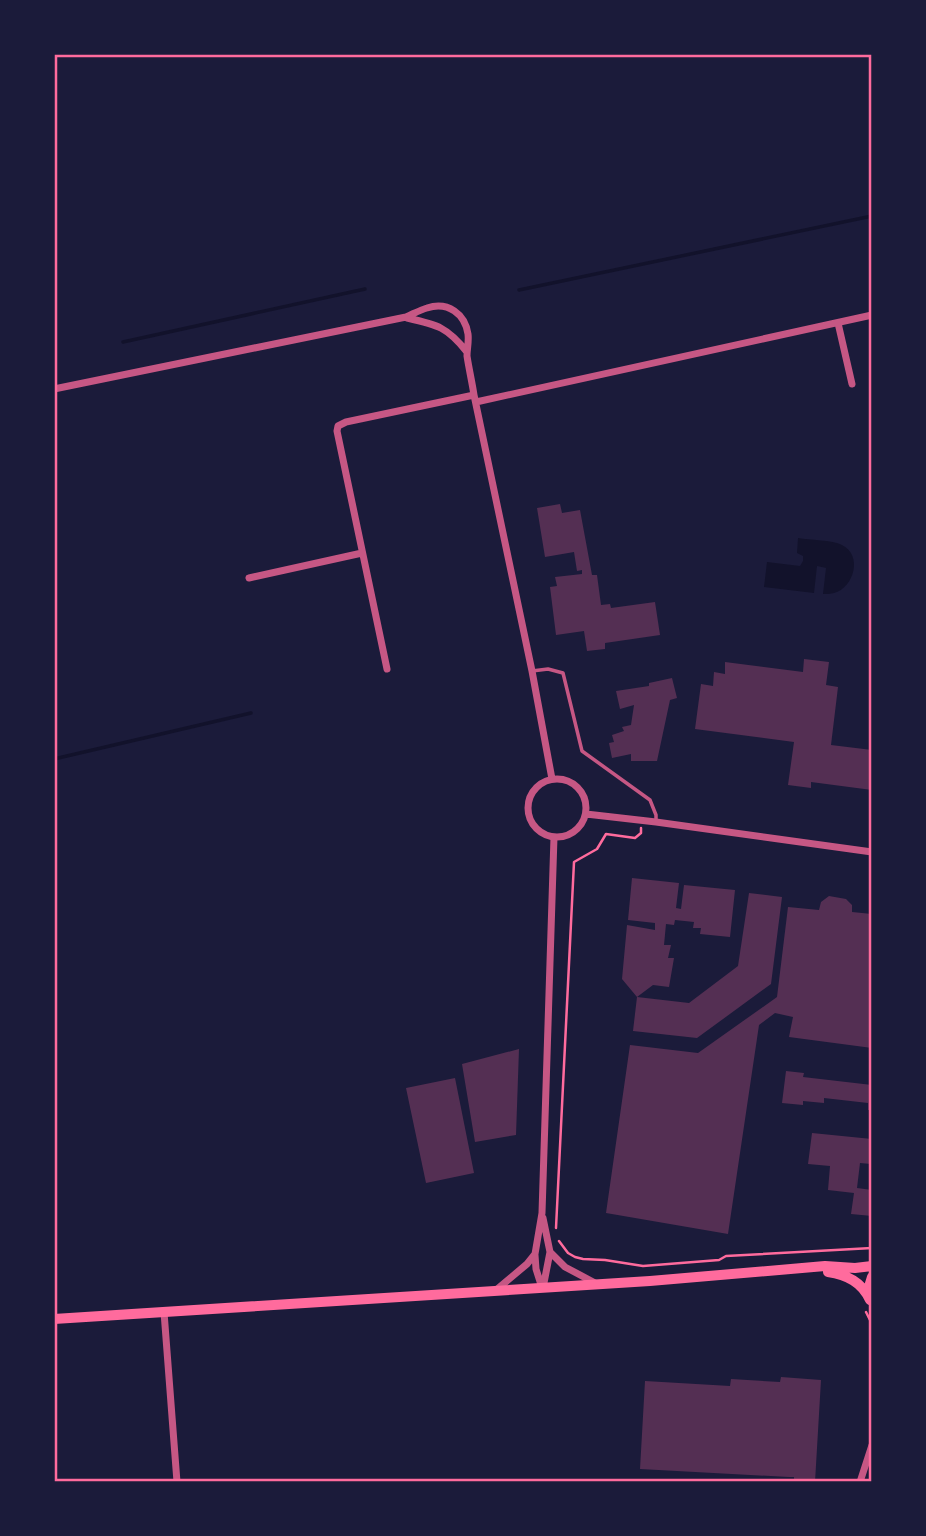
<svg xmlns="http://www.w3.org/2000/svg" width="926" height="1536" viewBox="0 0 926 1536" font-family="Overpass,sans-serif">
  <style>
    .water { fill: #12122b }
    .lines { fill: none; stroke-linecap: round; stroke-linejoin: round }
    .stream { stroke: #12122b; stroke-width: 3.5 }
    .building { fill: #542f53 }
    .path { stroke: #ff6b9d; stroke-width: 2.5 }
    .service { stroke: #c65784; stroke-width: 3.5 }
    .minor { stroke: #c65784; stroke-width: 7 }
    .secondary { stroke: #ff6b9d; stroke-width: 10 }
    .neatline { fill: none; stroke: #ff6b9d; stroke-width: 2.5 }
  </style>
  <rect width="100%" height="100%" fill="#1b1b3a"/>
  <path class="water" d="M 798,538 C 810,540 832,540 842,545 C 863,555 854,588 834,593 C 831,594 827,594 823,594 L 826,568 L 817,566 L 814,593 L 764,587 L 767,562 L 800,566 L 803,561 L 803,556 L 797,553 Z"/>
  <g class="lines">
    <path class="stream" d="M 519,290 L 872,216
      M 123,342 L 365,289
      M 54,759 L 251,713"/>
  </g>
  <path class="building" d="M 560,504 L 562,513 L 580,510 L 592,575 L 597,575 L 601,605 L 610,604 L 611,608 L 655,602 L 660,635 L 605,643 L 605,649 L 587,651 L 584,631 L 556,635 L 550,587 L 557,586 L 555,577 L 582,574 L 582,570 L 577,571 L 574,552 L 545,557 L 537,508 Z
    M 804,659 L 829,662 L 826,685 L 838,687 L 831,745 L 872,750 L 872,790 L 811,782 L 811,788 L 788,785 L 794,742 L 695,729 L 701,684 L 713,686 L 714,672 L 725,674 L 725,662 L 803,672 Z
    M 672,678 L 677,698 L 670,700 L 657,761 L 631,761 L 631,754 L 612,758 L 609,743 L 614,742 L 612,735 L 624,731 L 622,727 L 631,725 L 634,705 L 620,709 L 616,691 L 649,686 L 649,683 Z
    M 632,878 L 679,883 L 676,908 L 681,909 L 684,885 L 735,890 L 730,937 L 700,934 L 701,928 L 693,928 L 694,922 L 675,920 L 674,925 L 666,924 L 664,945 L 671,945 L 668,958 L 674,958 L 669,987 L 653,985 L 637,997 L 622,979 L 627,925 L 655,930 L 655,923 L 628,920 Z
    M 749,893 L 782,897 L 771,984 L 697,1038 L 633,1031 L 637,997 L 689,1003 L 738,966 Z
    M 829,896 L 846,899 L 852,905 L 852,912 L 872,914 L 872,1048 L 789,1037 L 793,1017 L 775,1013 L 759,1025 L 728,1234 L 606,1213 L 630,1045 L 698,1053 L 777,997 L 788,907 L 819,910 L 821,902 Z
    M 519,1049 L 516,1135 L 475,1142 L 462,1064 Z
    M 786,1071 L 804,1073 L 803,1077 L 872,1085 L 872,1110 L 868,1110 L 868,1103 L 824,1098 L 824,1103 L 803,1101 L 803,1105 L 782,1103 Z
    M 455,1078 L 474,1173 L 426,1183 L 406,1088 Z
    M 812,1133 L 872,1139 L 871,1164 L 860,1163 L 857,1188 L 872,1190 L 872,1216 L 851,1214 L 854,1193 L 828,1190 L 830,1166 L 808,1164 Z
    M 781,1377 L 821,1380 L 815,1482 L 794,1482 L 794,1477 L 789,1477 L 640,1469 L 645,1381 L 730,1386 L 731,1379 L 780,1382 Z"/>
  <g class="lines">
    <path class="path" d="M 556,1228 L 574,862 L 597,849 L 606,834 L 635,838 L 641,833 L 641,828
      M 559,1241 L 568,1253 L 575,1257 L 583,1259 L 605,1260 L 643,1266 L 719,1260 L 726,1256 L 872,1248
      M 866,1312 L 872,1324"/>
    <path class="service" d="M 532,671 L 548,669 L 563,673 L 582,751 L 650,800 L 656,815 L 656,822"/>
    <path class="minor" d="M 407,318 C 438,325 447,327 467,352
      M 838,323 L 852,384
      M 54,389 L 406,317 C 413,314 420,310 427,308 C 448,301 465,314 468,334 C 469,342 467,349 467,356 C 469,369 472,382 474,395 L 532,671 L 552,779
      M 476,402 L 872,315
      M 249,578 L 362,553
      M 387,669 L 337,431 L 338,426 L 346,422 L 474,395
      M528 808a29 29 0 1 1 58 0a29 29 0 1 1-58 0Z
      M 586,814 L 656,822 L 872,852
      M 543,1218 L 550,1252 L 565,1267 L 597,1284
      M 535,1255 L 536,1269 L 542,1288
      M 543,1288 L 550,1252
      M 495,1291 L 527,1264 L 535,1254 L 542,1213 L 554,837
      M 164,1312 L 177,1482
      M 860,1482 L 872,1445"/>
    <path class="secondary" d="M 828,1272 C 847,1275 862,1282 870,1300
      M 870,1298 L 868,1290 L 872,1277
      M 54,1319 L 650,1281 L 825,1266 L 855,1268 L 872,1266"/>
  </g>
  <rect width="926" height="1536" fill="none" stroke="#1b1b3a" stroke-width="112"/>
  <rect x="56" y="56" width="814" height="1424" class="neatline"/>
</svg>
